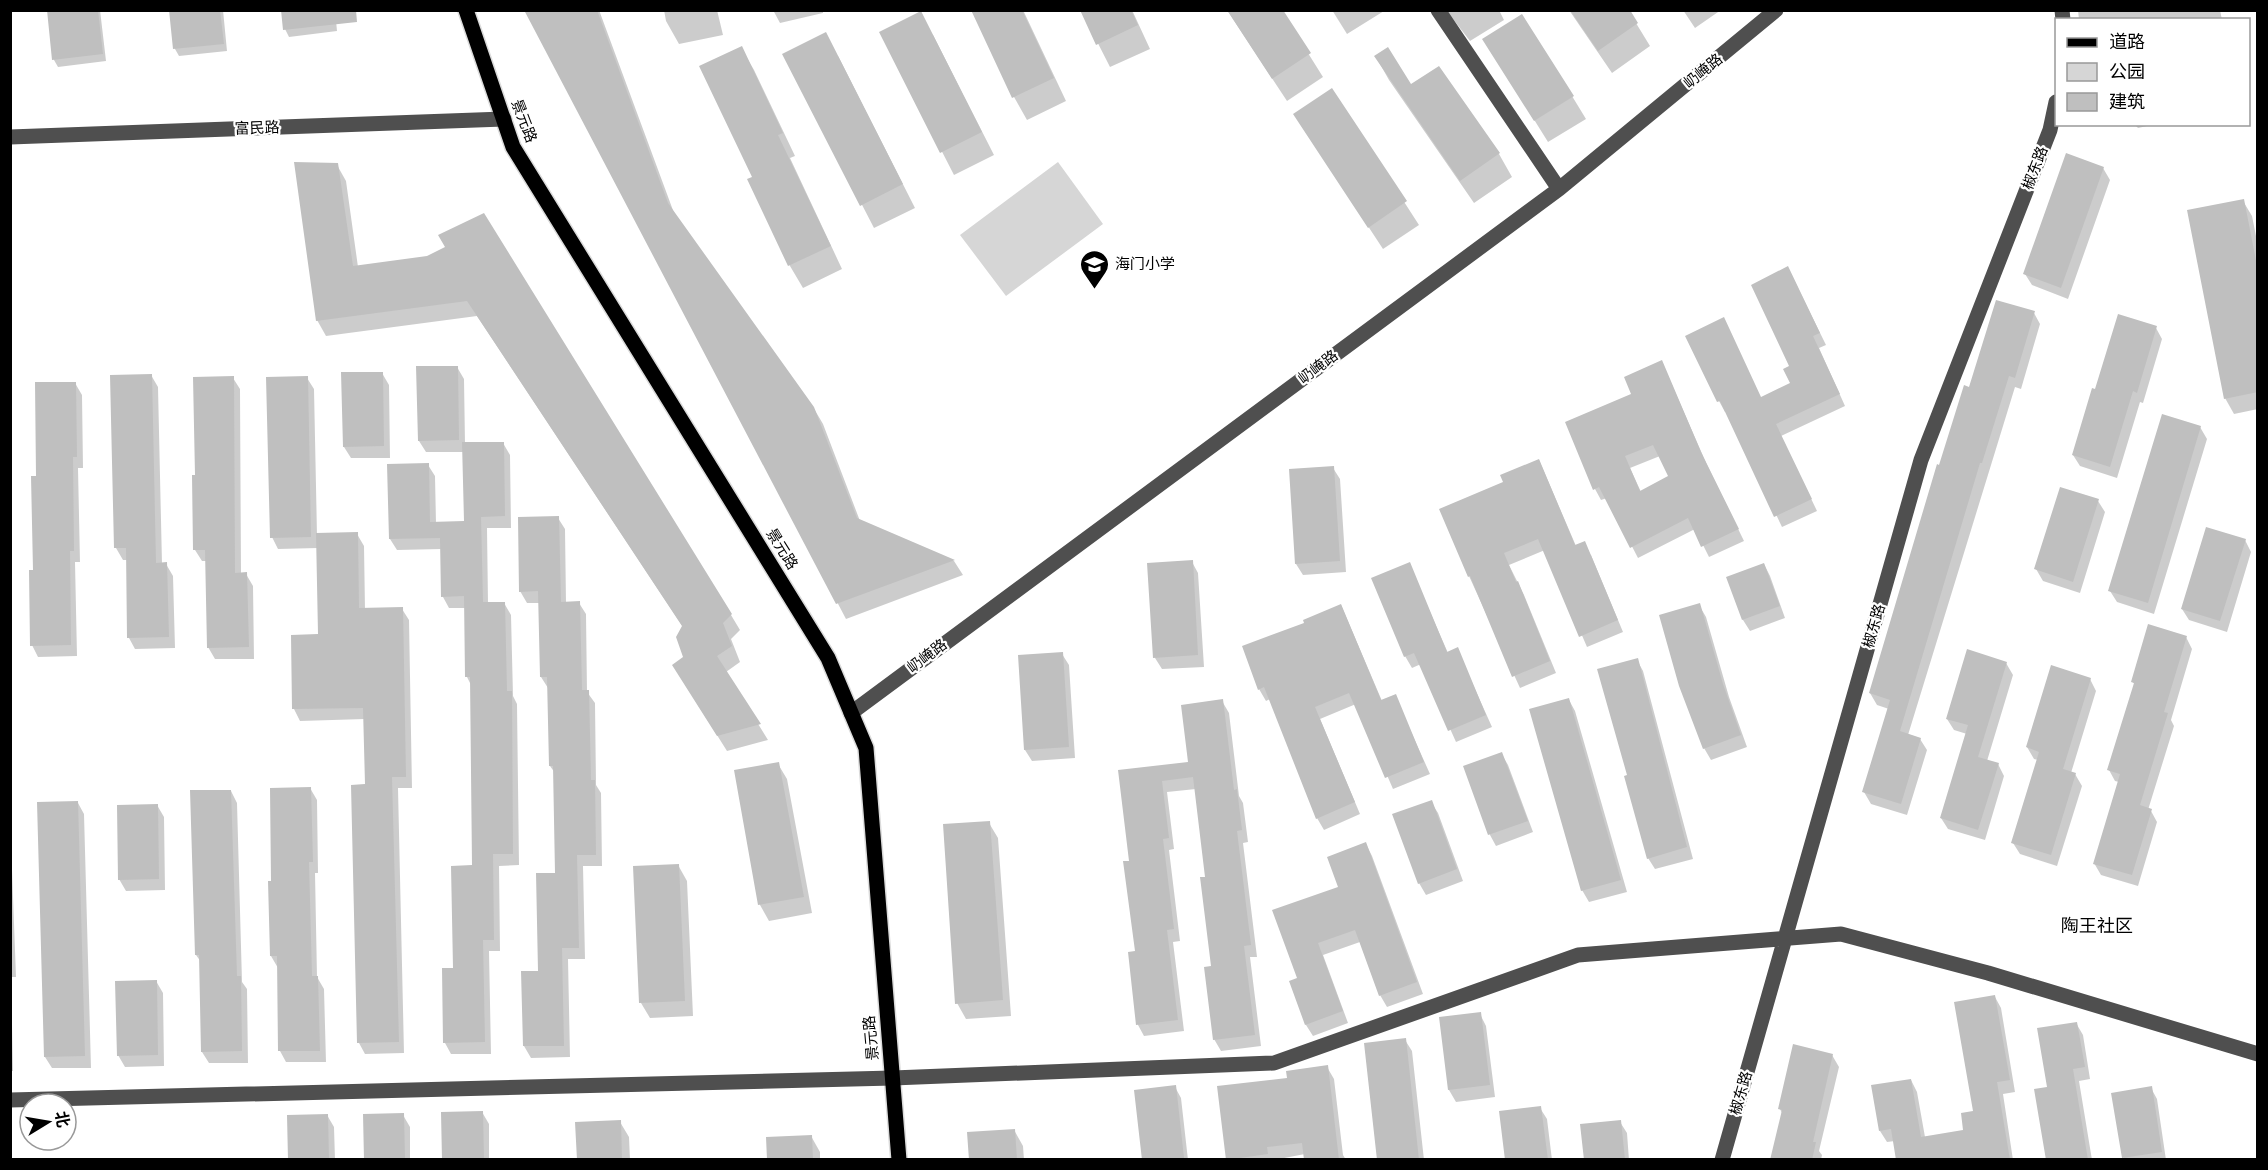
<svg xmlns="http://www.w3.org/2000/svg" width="2268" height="1170" viewBox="0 0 2268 1170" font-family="'Varela Round','Noto Sans SC',sans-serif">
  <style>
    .green { fill: #d6d6d6 }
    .shadow { fill: #0003; fill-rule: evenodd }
    .building { fill: #bfbfbf; fill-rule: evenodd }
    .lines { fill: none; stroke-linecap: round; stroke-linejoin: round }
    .major-casing { stroke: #dbdbdb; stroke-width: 18 }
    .minor { stroke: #4f4f4f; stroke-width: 15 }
    .major { stroke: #000; stroke-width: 15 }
    .labels { text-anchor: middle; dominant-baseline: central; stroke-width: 4.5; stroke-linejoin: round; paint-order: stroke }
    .street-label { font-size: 15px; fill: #000; stroke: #fff }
    .poi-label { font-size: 15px; fill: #000; stroke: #fff; text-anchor: start }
    .quarter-label { font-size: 18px; fill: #000; stroke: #fff }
  </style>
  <rect width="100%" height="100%" fill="#fff"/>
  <path class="green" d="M 1058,162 L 1103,224 L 1006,296 L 960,235 Z"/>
  <path class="shadow" d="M 48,10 L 100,10 L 106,61 L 58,67 L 54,60 Z
    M 170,10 L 223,10 L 227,51 L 179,56 L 175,49 Z
    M 335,10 L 337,31 L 289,37 L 285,29 Z
    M 526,10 L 599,10 L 674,213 L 813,407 L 823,424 L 860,521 L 954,561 L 963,575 L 846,619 Z
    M 664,10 L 717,10 L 723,35 L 679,44 L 666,21 Z
    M 773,10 L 823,10 L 823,13 L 780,23 Z
    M 975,10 L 1023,10 L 1066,101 L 1027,120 L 1014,97 L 973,11 Z
    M 1081,10 L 1132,10 L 1150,49 L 1110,67 Z
    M 1227,10 L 1281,10 L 1323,77 L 1287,101 Z
    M 1332,10 L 1384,10 L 1384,11 L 1347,34 Z
    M 1446,10 L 1499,10 L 1504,20 L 1470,41 Z
    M 1569,10 L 1628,10 L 1650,46 L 1612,73 Z
    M 1683,10 L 1721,10 L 1695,28 Z
    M 2078,10 L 2220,10 L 2222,20 L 2079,20 Z
    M 881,33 L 933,35 L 994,155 L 954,175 Z
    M 741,48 L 754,70 L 795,156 L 790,158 L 842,269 L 803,288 L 790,266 L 749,180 L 754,177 Z
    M 784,54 L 838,56 L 915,208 L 874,228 Z
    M 1376,57 L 1410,86 L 1439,68 L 1499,154 L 1512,177 L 1474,203 L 1389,80 Z
    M 1498,62 L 1572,96 L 1586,119 L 1548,142 Z
    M 1332,90 L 1419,225 L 1383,249 L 1295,115 Z
    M 2134,124 L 2156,124 L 2138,128 Z
    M 337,165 L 346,181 L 358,267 L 427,257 L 447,248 L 731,615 L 740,630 L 731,639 L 740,662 L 726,672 L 768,740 L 727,751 L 683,681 L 683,627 L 477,316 L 326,336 L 317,320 Z
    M 2103,168 L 2110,180 L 2068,299 L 2032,285 L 2025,274 Z
    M 2243,201 L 2252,216 L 2258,246 L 2258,409 L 2234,414 L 2225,398 Z
    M 1794,280 L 1826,345 L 1819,348 L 1845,406 L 1781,436 L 1817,511 L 1782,527 L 1727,412 L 1725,412 L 1719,401 L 1761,398 L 1792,384 Z
    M 2034,313 L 2040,324 L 2021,389 L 2015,387 L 1908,735 L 1920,739 L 1927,750 L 1907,815 L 1871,804 L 1864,792 L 1889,709 L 1877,705 L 1870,693 L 1940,467 L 1970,389 Z
    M 2156,328 L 2162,339 L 2143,403 L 2140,402 L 2117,478 L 2080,466 L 2073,455 L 2096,391 Z
    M 1662,362 L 1707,465 L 1744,541 L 1709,557 L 1695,529 L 1638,558 L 1607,498 L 1601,500 L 1595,489 L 1633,395 ZM 1660,456 L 1670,477 L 1641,492 L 1630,468 Z
    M 457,367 L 464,379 L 465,444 L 503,443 L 510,455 L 511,528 L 487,528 L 488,603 L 504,603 L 511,615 L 513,696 L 517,704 L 519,865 L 499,866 L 500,951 L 489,951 L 491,1054 L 451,1054 L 445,1043 L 473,867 L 471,685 L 467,677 L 466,608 L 449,608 L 443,597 L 442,549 L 397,550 L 390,539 L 428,465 L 435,476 L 436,523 L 465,523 L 464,452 L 426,452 L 419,441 Z
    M 382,373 L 389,385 L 390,458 L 351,458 L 344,447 Z
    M 151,375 L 158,387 L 162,564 L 166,564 L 173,576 L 175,648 L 135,649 L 129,638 L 128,560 L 123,560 L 116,548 Z
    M 233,378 L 240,389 L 241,574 L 246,574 L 253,586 L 254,659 L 215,659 L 208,647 L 207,561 L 202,561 L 195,550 Z
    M 307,378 L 314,389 L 317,535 L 357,534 L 364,546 L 365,610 L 402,609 L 409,620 L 412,788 L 398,788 L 404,1053 L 365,1054 L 359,1043 L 366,786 L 365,719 L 300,721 L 294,709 L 320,636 L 318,548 L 278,549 L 272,537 Z
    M 75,383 L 82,395 L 83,468 L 78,468 L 80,562 L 75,562 L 77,656 L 38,657 L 32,645 L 37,478 Z
    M 2200,427 L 2207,439 L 2154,614 L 2117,602 L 2110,591 Z
    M 1539,460 L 1576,546 L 1591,555 L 1623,632 L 1587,647 L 1545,550 L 1509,565 L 1524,595 L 1556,673 L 1520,688 L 1469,576 L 1505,483 Z
    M 1333,468 L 1340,479 L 1346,572 L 1303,575 L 1296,564 Z
    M 2098,501 L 2105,512 L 2080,593 L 2043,581 L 2036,569 Z
    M 558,518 L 565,529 L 566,603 L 579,603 L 586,614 L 587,692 L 595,703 L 596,785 L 601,793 L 602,866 L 583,866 L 585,959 L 568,959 L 570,1057 L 531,1058 L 524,1046 L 540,972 L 557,874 L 555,773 L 550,766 L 548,688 L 541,677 L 540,603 L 527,603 L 520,591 Z
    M 2245,540 L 2251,552 L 2227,632 L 2189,620 L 2182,609 Z
    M 1192,562 L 1198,573 L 1204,667 L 1162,669 L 1155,658 Z
    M 1409,564 L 1448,653 L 1457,649 L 1492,727 L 1456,742 L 1421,664 L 1412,668 L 1405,656 Z
    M 1764,564 L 1770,576 L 1785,618 L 1750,631 L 1743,620 L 1728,578 Z
    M 1341,605 L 1382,701 L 1395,696 L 1430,774 L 1393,789 L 1356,704 L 1320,719 L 1360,814 L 1324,830 L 1317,818 L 1270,699 L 1266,701 L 1259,689 Z
    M 1699,605 L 1706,617 L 1729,697 L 1747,747 L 1711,760 L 1704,748 Z
    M 2186,637 L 2192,649 L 2171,720 L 2174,726 L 2148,810 L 2151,811 L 2157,822 L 2138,886 L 2101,875 L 2094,863 L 2119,782 L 2115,781 L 2109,770 L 2135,685 L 2133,682 Z
    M 1062,654 L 1069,665 L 1075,758 L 1032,761 L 1025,750 Z
    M 1637,660 L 1643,671 L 1693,859 L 1655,869 L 1648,858 L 1629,776 Z
    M 2006,663 L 2013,675 L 1987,761 L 1998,764 L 2004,776 L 1985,840 L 1948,829 L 1941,818 L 1967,734 L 1954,730 L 1947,719 Z
    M 2090,679 L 2096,691 L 2071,773 L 2075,774 L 2082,786 L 2057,866 L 2020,854 L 2013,843 L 2038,760 L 2034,759 L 2027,747 Z
    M 1569,700 L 1575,711 L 1627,892 L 1589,902 L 1582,890 Z
    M 1222,701 L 1229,713 L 1239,796 L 1243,803 L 1248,842 L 1243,843 L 1257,957 L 1250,957 L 1261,1046 L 1221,1051 L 1214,1039 L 1213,967 L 1207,878 L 1196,789 L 1167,792 L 1174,849 L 1169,850 L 1180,941 L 1173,942 L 1184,1031 L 1144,1036 L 1138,1025 L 1136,952 L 1131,862 L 1120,771 L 1190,763 Z
    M 1501,753 L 1508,765 L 1533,832 L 1496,846 L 1490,835 L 1465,767 Z
    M 778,764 L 787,779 L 812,913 L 769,921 L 760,905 L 736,771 Z
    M 310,788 L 317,800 L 318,873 L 315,873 L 317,977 L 324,989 L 326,1062 L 286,1062 L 280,1051 L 278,968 L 271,956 L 270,883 L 273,883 Z
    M 231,791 L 237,803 L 242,982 L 247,989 L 248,1063 L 209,1063 L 202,1052 L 201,962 L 196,955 Z
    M 1431,802 L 1438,813 L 1463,881 L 1426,895 L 1419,883 Z
    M 78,803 L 84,814 L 91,1068 L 52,1068 L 45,1057 Z
    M 157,805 L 164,817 L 165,890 L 126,891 L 119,879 Z
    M 10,816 L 16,977 L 11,977 L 13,1071 L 10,1071 Z
    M 989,823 L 998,838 L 1011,1016 L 966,1019 L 957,1003 Z
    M 1366,844 L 1372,856 L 1423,994 L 1387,1007 L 1380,995 L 1360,942 L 1323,955 L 1348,1023 L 1313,1036 L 1306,1025 L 1291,982 L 1299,979 L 1340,888 Z
    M 678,865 L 687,881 L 693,1016 L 650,1018 L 641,1003 Z
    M 156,981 L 163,993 L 164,1066 L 125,1067 L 118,1055 Z
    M 1995,997 L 2001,1008 L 2015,1092 L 2003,1094 L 2013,1160 L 1898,1160 L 1895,1141 L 1887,1142 L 1880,1131 L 1911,1080 L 1917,1092 L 1925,1137 L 1965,1131 L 1975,1112 Z
    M 1480,1014 L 1486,1026 L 1495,1097 L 1456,1102 L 1449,1090 L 1441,1019 Z
    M 2076,1023 L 2083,1035 L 2090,1079 L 2079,1081 L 2092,1160 L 2048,1160 Z
    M 1405,1040 L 1412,1051 L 1424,1160 L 1379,1160 Z
    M 1832,1055 L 1839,1067 L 1819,1151 L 1822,1155 L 1821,1160 L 1772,1160 L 1782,1113 L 1780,1109 Z
    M 1327,1067 L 1334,1079 L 1343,1155 L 1346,1160 L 1306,1160 L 1305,1154 L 1274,1160 L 1228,1160 L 1288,1079 Z
    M 1175,1087 L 1181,1098 L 1188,1160 L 1143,1160 Z
    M 2151,1088 L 2157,1099 L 2166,1160 L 2124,1160 L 2113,1094 Z
    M 1540,1108 L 1547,1119 L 1552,1160 L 1507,1160 Z
    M 482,1112 L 489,1124 L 489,1160 L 444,1160 Z
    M 327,1115 L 334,1127 L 335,1160 L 289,1160 Z
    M 403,1115 L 410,1127 L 410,1160 L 365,1160 Z
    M 620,1122 L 629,1137 L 630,1160 L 578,1160 Z
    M 1620,1122 L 1627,1133 L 1629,1160 L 1585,1160 Z
    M 1014,1130 L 1023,1146 L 1024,1160 L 970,1160 Z
    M 811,1136 L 820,1152 L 820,1160 L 769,1160 Z"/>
  <path class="building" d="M 47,10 L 98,10 L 103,54 L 52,60 Z
    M 169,10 L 220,10 L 224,44 L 173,49 Z
    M 281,10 L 356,10 L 357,22 L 283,30 Z
    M 524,10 L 597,10 L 668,203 L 814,407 L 857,518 L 955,560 L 836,604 Z
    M 971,10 L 1022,10 L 1054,78 L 1012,98 Z
    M 1080,10 L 1131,10 L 1138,25 L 1096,45 Z
    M 1227,10 L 1283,10 L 1311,53 L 1272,79 Z
    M 1570,10 L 1630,10 L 1638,23 L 1598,51 Z
    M 921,11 L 982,132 L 940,153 L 879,32 Z
    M 1522,14 L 1574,96 L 1534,121 L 1482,39 Z
    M 826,32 L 903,184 L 860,206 L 782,54 Z
    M 742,46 L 783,133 L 778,135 L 831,246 L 788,266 L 747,179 L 752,177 L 699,66 Z
    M 1388,47 L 1411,84 L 1439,66 L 1500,153 L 1460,181 L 1374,56 Z
    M 1332,88 L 1407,201 L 1368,228 L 1293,114 Z
    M 2066,153 L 2104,167 L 2061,288 L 2023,274 Z
    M 294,162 L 338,163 L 353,266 L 427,256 L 445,247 L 438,235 L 484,213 L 732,614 L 723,623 L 732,646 L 717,656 L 761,724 L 717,736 L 672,665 L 683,657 L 676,637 L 682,626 L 467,301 L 316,321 Z
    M 2244,199 L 2258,271 L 2258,392 L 2224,399 L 2187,210 Z
    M 1788,266 L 1820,333 L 1813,336 L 1840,394 L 1776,424 L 1812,499 L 1774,517 L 1720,401 L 1717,402 L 1685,336 L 1724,317 L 1761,397 L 1790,383 L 1783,369 L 1789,366 L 1751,285 Z
    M 1996,300 L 2035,311 L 2015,378 L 2009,376 L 1982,463 L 1980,463 L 1900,731 L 1921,738 L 1901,804 L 1862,792 L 1890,700 L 1869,693 L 1937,464 L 1939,465 L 1964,385 L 1969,387 Z
    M 2118,314 L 2157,326 L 2137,393 L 2133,391 L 2110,467 L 2072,455 L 2092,388 L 2095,389 Z
    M 1662,360 L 1701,452 L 1739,529 L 1701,547 L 1688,518 L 1630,548 L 1599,487 L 1593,490 L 1565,422 L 1631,394 L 1624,377 ZM 1653,445 L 1668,476 L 1640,491 L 1625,456 Z
    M 416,366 L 458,366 L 459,440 L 418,441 Z
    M 341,372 L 383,372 L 384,446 L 343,447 Z
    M 152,374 L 156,563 L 167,562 L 169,637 L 127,638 L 126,548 L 114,548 L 110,375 Z
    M 234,376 L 235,573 L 247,572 L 249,647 L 207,648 L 205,550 L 193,550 L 192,475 L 195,475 L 193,377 Z
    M 308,376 L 311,537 L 270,538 L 266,377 Z
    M 35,382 L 76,382 L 77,457 L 73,457 L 74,551 L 70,551 L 71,645 L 30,646 L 29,570 L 33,570 L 31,476 L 36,476 Z
    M 2162,414 L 2201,426 L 2148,603 L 2108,591 Z
    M 462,442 L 504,442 L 505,516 L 481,517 L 483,602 L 505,602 L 507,691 L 512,691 L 513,854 L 493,854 L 494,940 L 483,940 L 485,1042 L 443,1043 L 442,968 L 453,968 L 451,866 L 472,865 L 470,677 L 465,677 L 464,596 L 441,597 L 440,538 L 389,539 L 387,464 L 429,463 L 430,522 L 464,521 Z
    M 1539,459 L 1575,545 L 1585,541 L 1618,620 L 1579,637 L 1538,539 L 1504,553 L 1516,582 L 1518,581 L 1550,661 L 1512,677 L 1470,576 L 1468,577 L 1439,509 L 1503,482 L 1500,475 Z
    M 1334,466 L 1340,561 L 1295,564 L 1289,469 Z
    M 2060,487 L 2099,499 L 2073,582 L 2034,569 Z
    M 559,516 L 561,602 L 580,601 L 582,690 L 589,690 L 591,780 L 595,780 L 596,855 L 577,855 L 579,948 L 562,948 L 564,1046 L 523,1046 L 521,971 L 538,971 L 536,873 L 555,873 L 553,766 L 549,766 L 547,677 L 540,677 L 538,591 L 519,592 L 518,517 Z
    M 2206,527 L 2246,539 L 2220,621 L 2181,609 Z
    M 358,532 L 359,608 L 403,607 L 406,777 L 392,777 L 399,1042 L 357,1043 L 351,785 L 365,784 L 363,708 L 292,709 L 291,635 L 318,634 L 316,533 Z
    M 1193,560 L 1198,655 L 1153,658 L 1147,563 Z
    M 1410,562 L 1447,652 L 1458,647 L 1486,715 L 1448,731 L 1414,653 L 1404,657 L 1371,578 Z
    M 1764,563 L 1780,606 L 1742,620 L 1726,577 Z
    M 1700,603 L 1723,684 L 1741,735 L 1703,749 L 1679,686 L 1659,615 Z
    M 1341,604 L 1381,700 L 1396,694 L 1424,762 L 1385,778 L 1349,693 L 1315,707 L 1355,802 L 1316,819 L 1264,687 L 1258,690 L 1242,646 L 1304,623 L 1303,620 Z
    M 2148,624 L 2187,636 L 2164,712 L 2168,713 L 2140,805 L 2152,809 L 2132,875 L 2093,864 L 2120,774 L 2107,770 L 2134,683 L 2131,682 Z
    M 1967,649 L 2007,662 L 1978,757 L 1999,763 L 1978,830 L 1940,818 L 1968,725 L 1946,719 Z
    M 1063,652 L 1069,747 L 1024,750 L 1018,655 Z
    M 1638,658 L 1687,847 L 1647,859 L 1624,776 L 1627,775 L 1597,669 Z
    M 2051,665 L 2091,678 L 2063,769 L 2076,773 L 2051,855 L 2011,843 L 2039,752 L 2026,747 Z
    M 1569,698 L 1621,880 L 1581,891 L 1529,709 Z
    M 1223,699 L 1234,790 L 1237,789 L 1242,830 L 1237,831 L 1251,945 L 1244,946 L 1255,1035 L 1213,1040 L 1204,967 L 1211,966 L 1200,877 L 1205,877 L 1193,777 L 1162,781 L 1169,838 L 1163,839 L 1174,929 L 1167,930 L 1178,1020 L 1136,1025 L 1128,952 L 1135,951 L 1123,861 L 1129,861 L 1118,770 L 1188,762 L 1181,705 Z
    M 1502,752 L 1528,821 L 1488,835 L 1463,766 Z
    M 779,762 L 804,897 L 758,905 L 734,770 Z
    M 311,787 L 313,862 L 309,862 L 312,976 L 318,976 L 320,1051 L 278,1051 L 277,956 L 270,956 L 268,881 L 271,881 L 270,788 Z
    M 190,790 L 231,790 L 237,976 L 241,976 L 242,1051 L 201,1052 L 199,955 L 195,955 Z
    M 1432,800 L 1457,869 L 1418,884 L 1392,814 Z
    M 78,801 L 85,1056 L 44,1057 L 37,802 Z
    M 158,804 L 159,879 L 118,880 L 117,805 Z
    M 990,821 L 1003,1000 L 955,1004 L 943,824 Z
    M 1366,842 L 1417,982 L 1379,996 L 1355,930 L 1318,943 L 1343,1011 L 1305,1025 L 1289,981 L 1297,978 L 1272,910 L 1338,887 L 1327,857 Z
    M 679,864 L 685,1001 L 639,1003 L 633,866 Z
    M 157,980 L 158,1055 L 117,1056 L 115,981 Z
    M 1995,995 L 2010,1080 L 1997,1082 L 2010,1160 L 1896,1160 L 1891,1129 L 1879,1131 L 1871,1085 L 1911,1079 L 1921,1137 L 1963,1130 L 1961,1113 L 1973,1111 L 1954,1002 Z
    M 1481,1012 L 1490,1085 L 1448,1090 L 1439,1017 Z
    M 2077,1022 L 2085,1067 L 2073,1069 L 2088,1160 L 2046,1160 L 2034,1089 L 2047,1087 L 2037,1028 Z
    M 1406,1038 L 1419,1160 L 1377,1160 L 1364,1043 Z
    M 1793,1044 L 1833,1054 L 1813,1142 L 1816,1142 L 1812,1160 L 1770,1160 L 1782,1110 L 1778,1109 Z
    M 1328,1065 L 1339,1160 L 1304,1160 L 1302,1143 L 1267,1147 L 1268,1154 L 1226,1160 L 1217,1086 L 1287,1078 L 1286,1071 Z
    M 1176,1085 L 1184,1158 L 1142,1160 L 1134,1090 Z
    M 2152,1086 L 2162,1152 L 2122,1158 L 2111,1093 Z
    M 1541,1106 L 1548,1160 L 1505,1160 L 1499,1111 Z
    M 483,1111 L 484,1160 L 442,1160 L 441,1112 Z
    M 404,1113 L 405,1160 L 364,1160 L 363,1114 Z
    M 328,1114 L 329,1160 L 288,1160 L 287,1115 Z
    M 621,1120 L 622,1160 L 577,1160 L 575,1122 Z
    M 1621,1120 L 1625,1160 L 1584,1160 L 1580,1124 Z
    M 1015,1129 L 1017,1160 L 969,1160 L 967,1132 Z
    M 812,1135 L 813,1160 L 767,1160 L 766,1137 Z"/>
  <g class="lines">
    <defs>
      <path id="major" d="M 466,10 L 513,147 L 828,658 L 866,748 L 899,1160"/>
    </defs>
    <use href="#major" class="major-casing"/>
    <path class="minor" d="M 1438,10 L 1559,189
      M 2062,10 L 2063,20
      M 10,137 L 504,119
      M 851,713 L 1559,189 L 1776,10
      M 10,1100 L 893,1078 L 1274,1063 L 1578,955 L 1841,934 L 1988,973 L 2258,1054
      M 1722,1160 L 1921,460 L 2050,130 L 2056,102"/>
    <use href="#major" class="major"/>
  </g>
  <defs>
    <symbol id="school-pin" viewBox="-11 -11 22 30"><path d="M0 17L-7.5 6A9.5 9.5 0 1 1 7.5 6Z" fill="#000" stroke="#fff"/><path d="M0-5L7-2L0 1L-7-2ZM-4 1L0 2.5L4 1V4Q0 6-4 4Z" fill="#fff"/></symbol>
  </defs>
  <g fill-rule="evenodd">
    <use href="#school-pin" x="1078" y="248" width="33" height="45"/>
  </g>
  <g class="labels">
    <g class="street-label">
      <text transform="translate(1703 71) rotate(-39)">屷崦路</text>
      <text transform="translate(524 121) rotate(69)">景元路</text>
      <text transform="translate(257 128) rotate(-2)">富民路</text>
      <text transform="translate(2035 168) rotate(-69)">椒东路</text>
      <text transform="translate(1318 367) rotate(-37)">屷崦路</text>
      <text transform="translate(782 549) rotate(58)">景元路</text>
      <text transform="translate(1874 626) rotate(-74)">椒东路</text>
      <text transform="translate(927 656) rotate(-37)">屷崦路</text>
      <text transform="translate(871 1038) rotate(-95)">景元路</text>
      <text transform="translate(1741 1093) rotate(-74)">椒东路</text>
    </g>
    <g class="poi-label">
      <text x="1115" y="264">海门小学</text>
    </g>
    <g class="quarter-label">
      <text x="2097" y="926">陶王社区</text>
    </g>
  </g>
  <rect width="2268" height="1170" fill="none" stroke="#000000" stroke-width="24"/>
  <rect x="2055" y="18" width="195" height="108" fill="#ffffff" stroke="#999999" stroke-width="1.5"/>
  <rect x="2067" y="38" width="30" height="9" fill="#000000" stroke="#999999" stroke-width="1.5"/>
  <text x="2109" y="48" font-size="18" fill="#000000">道路</text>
  <rect x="2067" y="63" width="30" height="18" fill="#d6d6d6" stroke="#999999" stroke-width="1.5"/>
  <text x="2109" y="78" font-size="18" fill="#000000">公园</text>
  <rect x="2067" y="93" width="30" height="18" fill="#bfbfbf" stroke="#999999" stroke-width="1.5"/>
  <text x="2109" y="108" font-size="18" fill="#000000">建筑</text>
  <g transform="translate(48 1122) rotate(79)"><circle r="28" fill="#ffffff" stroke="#999999" stroke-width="1.5"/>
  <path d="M0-4.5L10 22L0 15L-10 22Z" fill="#000000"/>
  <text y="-9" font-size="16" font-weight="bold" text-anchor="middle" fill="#000000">北</text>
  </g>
</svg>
